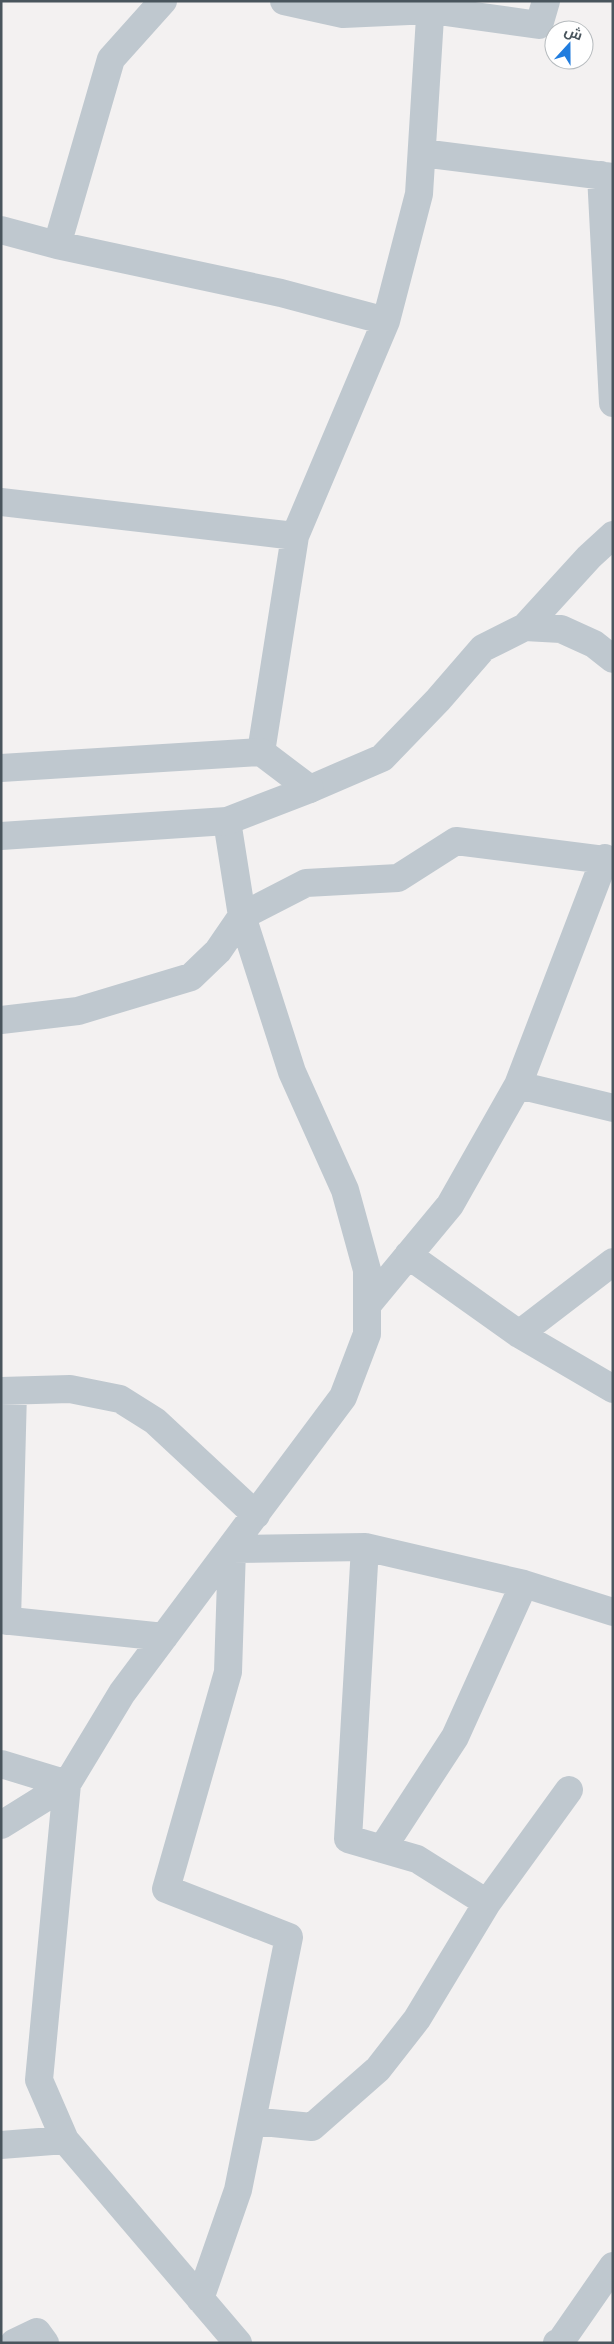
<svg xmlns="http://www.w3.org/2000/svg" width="614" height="2344" viewBox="0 0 614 2344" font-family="'Titillium Web',Cairo,sans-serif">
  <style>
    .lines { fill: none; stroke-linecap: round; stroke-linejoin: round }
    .minor { stroke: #bfc8cf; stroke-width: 28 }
    .tertiary { stroke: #bfc8cf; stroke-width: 28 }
  </style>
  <rect width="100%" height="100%" fill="#f3f1f1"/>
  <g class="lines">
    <path class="minor" d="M 284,1 L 343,14 L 431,10 L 539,25 L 546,1
      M 422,153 L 613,177
      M 601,175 L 613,403
      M 1,230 L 57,245 L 281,293 L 386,321
      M 57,245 L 111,59 L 163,1
      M 1,502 L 295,536
      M 525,627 L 589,557 L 613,535
      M 261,752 L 295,536 L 386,321 L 419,194 L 431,1
      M 310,789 L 382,758 L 438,700 L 483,648 L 525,627 L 561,629 L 594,644 L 613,659
      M 1,1020 L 78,1011 L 191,977 L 218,951 L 242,916 L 227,821
      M 518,1085 L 613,1108
      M 408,1255 L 519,1334 L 613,1389
      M 368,1304 L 450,1205 L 518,1085 L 605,858
      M 519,1334 L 613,1262
      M 1,1391 L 70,1389 L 120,1399 L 155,1421 L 256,1515
      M 365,1547 L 348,1839 L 417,1859 L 487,1903
      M 1,1620 L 164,1637
      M 7,1621 L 13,1392
      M 1,1764 L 67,1784
      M 1,1825 L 67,1784
      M 382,1849 L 455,1737 L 524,1584
      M 252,2121 L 312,2127 L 378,2069 L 417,2019 L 487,1903 L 569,1790
      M 1,2145 L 65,2140
      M 200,2299 L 238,2190 L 289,1937 L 166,1889 L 228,1672 L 232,1549 L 365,1547 L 524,1584 L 613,1612
      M 14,2343 L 37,2332 L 45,2343
      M 238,2343 L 65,2140 L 39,2080 L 67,1784 L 122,1693 L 343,1397 L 367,1334 L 367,1270 L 345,1190 L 292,1072 L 242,916 L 306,883 L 398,878 L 456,841 L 613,861
      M 557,2343 L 561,2341 L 613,2266"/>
    <path class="tertiary" d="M 1,768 L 261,752 L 310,789 L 227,821 L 1,836"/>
  </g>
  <rect width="614" height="2344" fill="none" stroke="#49555d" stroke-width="5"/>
  <g transform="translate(569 45) rotate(21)"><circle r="24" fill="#ffffff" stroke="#b6bbbe"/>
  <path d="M0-4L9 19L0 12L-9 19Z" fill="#207cde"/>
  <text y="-8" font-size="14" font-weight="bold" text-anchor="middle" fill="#49555d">ش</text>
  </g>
</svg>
